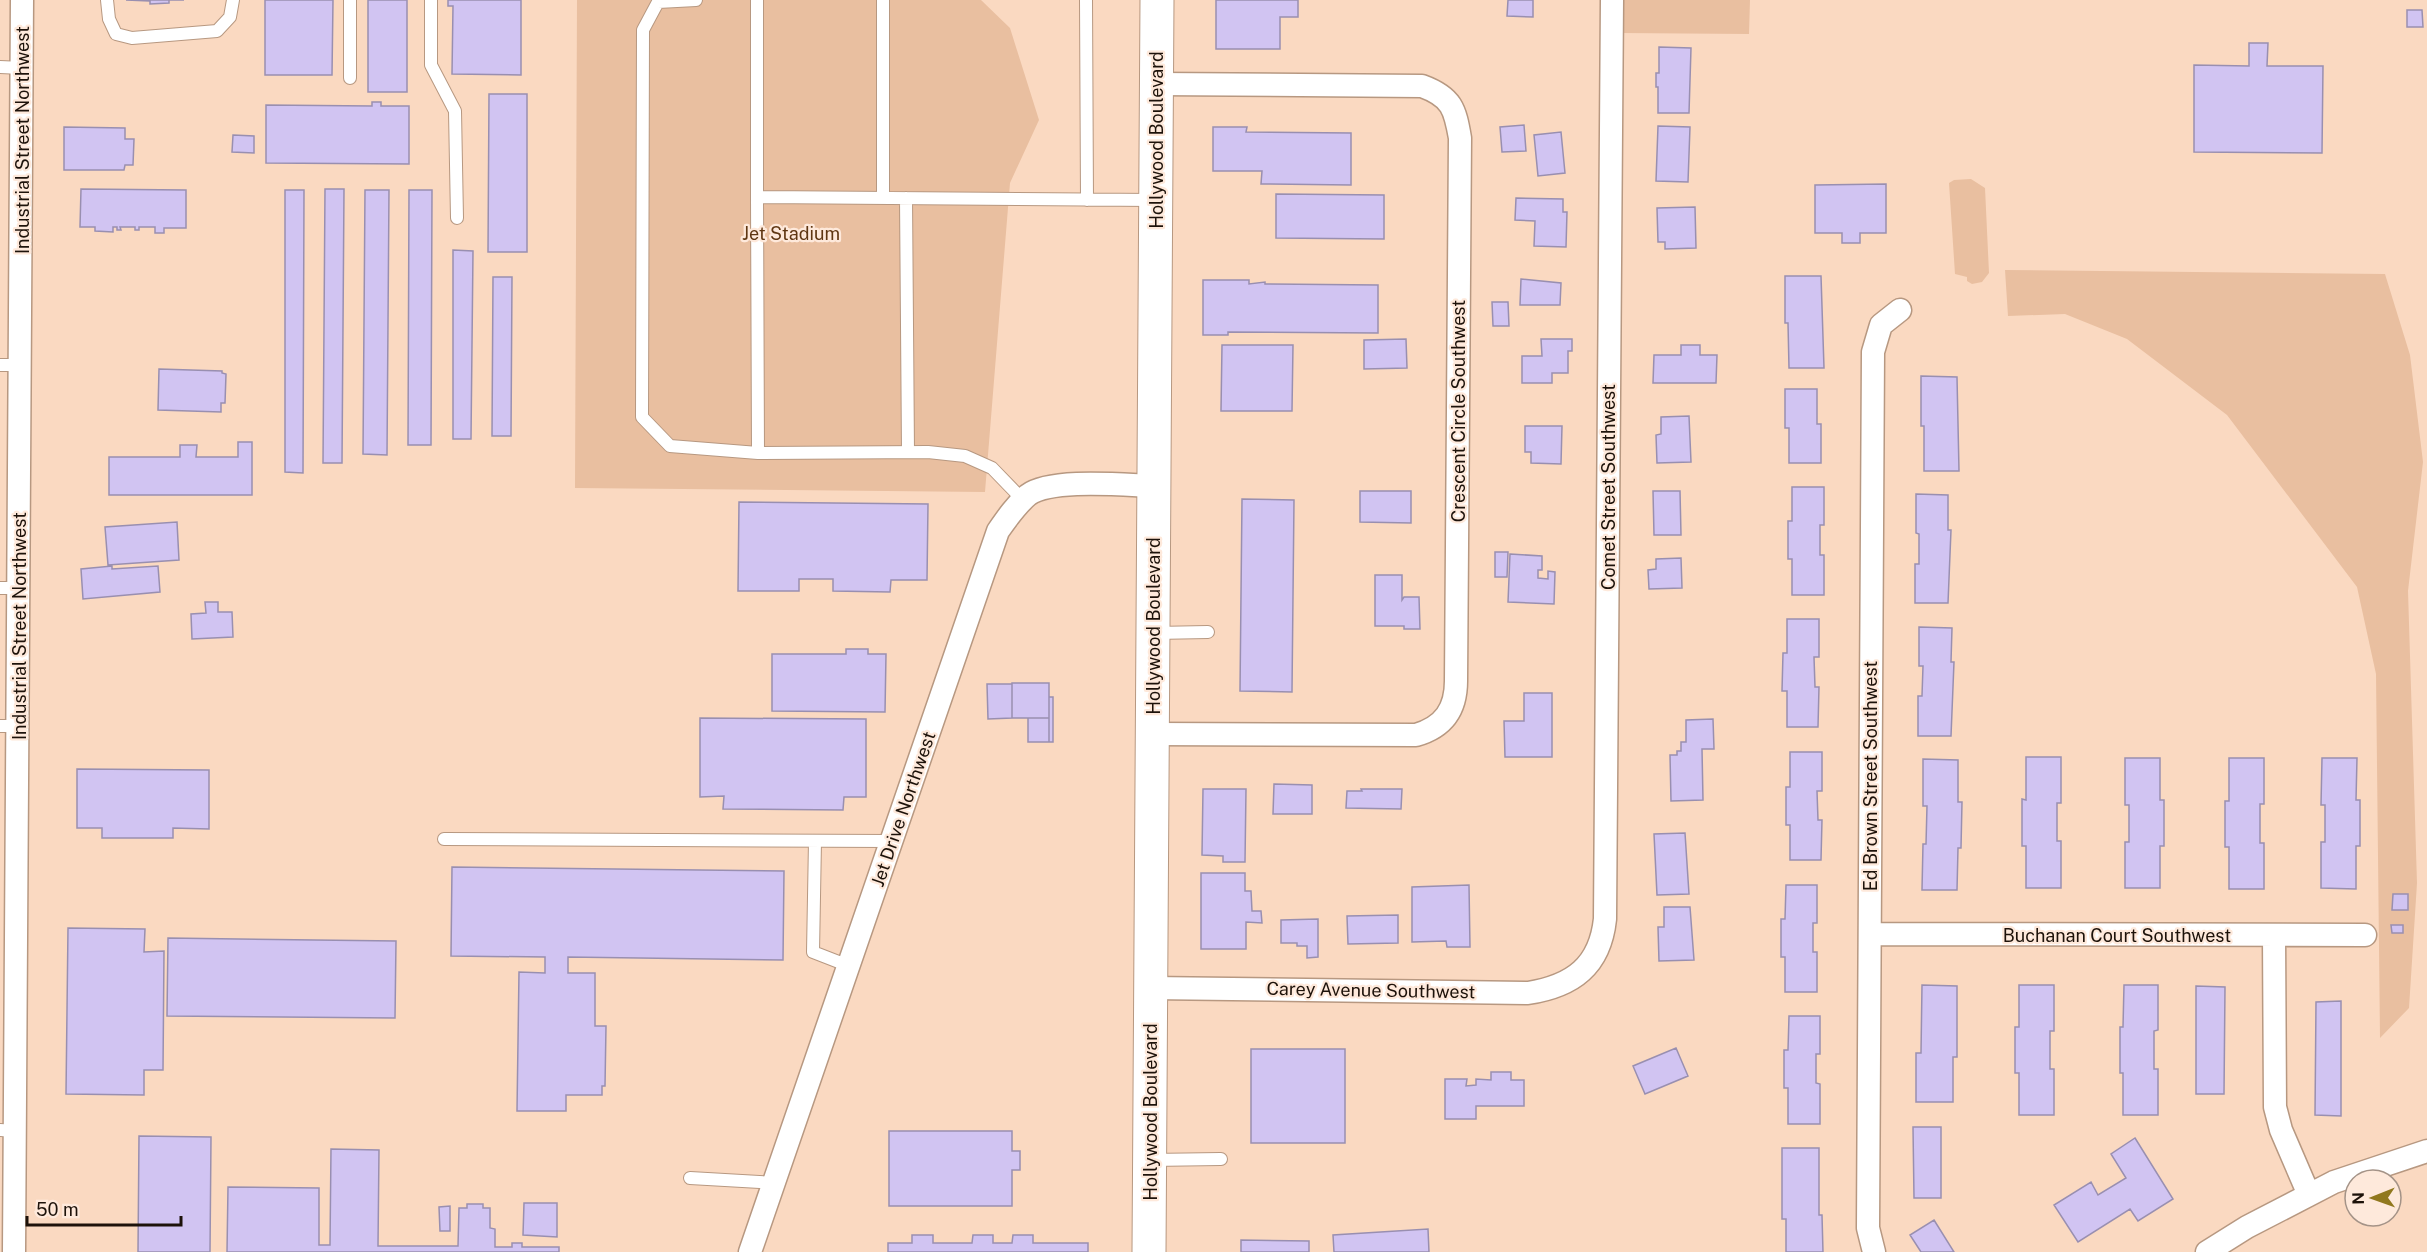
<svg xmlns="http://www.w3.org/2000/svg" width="2427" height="1252" viewBox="0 0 2427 1252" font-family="'Public Sans',sans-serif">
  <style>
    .green { fill: #e9bfa0 }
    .building { fill: #d1c4f2; stroke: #998fb0; stroke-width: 1.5 }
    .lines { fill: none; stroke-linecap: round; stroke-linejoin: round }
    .lane-casing { stroke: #b79881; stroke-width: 14 }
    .street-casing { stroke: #b79881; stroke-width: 25 }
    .secondary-casing { stroke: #b79881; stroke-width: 35 }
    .lane { stroke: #fff; stroke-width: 12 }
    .street { stroke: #fff; stroke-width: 22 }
    .secondary { stroke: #fff; stroke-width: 33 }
    .labels { text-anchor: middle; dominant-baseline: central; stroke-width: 4.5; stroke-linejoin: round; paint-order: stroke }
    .street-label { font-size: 18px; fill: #1d120a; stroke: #fee9db }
    .park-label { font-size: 18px; fill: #5f3612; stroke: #fee9db }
  </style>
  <rect width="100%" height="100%" fill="#fad9c1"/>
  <path class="green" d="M 577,0 L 981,0 L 1010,28 L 1039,120 L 1010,183 L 985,492 L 575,488 Z
    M 1620,0 L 1750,0 L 1749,34 L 1620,33 Z
    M 1971,179 L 1985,188 L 1989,273 L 1982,282 L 1972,284 L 1967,281 L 1967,277 L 1955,274 L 1949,183 L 1954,180 Z
    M 2005,270 L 2385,274 L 2410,355 L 2423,462 L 2408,591 L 2417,883 L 2409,1008 L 2380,1038 L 2376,674 L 2357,587 L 2227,415 L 2127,339 L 2065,314 L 2008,316 Z"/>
  <path class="building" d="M 126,0 L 184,0 L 169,0 L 169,3 L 150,4 L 150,1 Z
    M 265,0 L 333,0 L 332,75 L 265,75 Z
    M 368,0 L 407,0 L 407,92 L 368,92 Z
    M 448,0 L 521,0 L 521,75 L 452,74 L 453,6 L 448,6 Z
    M 1216,0 L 1298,0 L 1298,17 L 1280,17 L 1280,49 L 1216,49 Z
    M 1508,0 L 1533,0 L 1533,17 L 1507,16 Z
    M 2407,10 L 2422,10 L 2423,27 L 2407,27 Z
    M 2249,43 L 2268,43 L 2267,66 L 2323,66 L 2322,153 L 2194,152 L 2194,65 L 2249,66 Z
    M 1659,47 L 1691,48 L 1689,113 L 1658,113 L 1658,87 L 1656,87 L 1656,73 L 1659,73 Z
    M 489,94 L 527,94 L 527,252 L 488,252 Z
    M 372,102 L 381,102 L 381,106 L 409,106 L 409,164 L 266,163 L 266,105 L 372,106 Z
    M 1524,125 L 1526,151 L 1502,152 L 1500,127 Z
    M 1658,126 L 1690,127 L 1688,182 L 1656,181 Z
    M 64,127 L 125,128 L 125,139 L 134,139 L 133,165 L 125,165 L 124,170 L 64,170 Z
    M 1213,127 L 1247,127 L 1246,132 L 1351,133 L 1351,185 L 1261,184 L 1262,171 L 1213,171 Z
    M 1561,132 L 1565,173 L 1538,176 L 1534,135 Z
    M 233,135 L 254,136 L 254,153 L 232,152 Z
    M 1886,184 L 1886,233 L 1860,233 L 1860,243 L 1842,243 L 1842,233 L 1815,233 L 1815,185 Z
    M 81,189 L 186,190 L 186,228 L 164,228 L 164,233 L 155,233 L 155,227 L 139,227 L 139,230 L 135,230 L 135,227 L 120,227 L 121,230 L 117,230 L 117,227 L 113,227 L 113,232 L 95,231 L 95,227 L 80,227 Z
    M 325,189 L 344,189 L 342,463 L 323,463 Z
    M 285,190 L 304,190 L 303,473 L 285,472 Z
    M 365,190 L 389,190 L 387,455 L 363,454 Z
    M 409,190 L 432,190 L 431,445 L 408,445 Z
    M 1276,194 L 1384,195 L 1384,239 L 1276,238 Z
    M 1516,198 L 1563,199 L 1563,212 L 1567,212 L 1566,247 L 1534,246 L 1535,221 L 1515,220 Z
    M 1695,207 L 1696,248 L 1665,249 L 1665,242 L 1658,242 L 1657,208 Z
    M 453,250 L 473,251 L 471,439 L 453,439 Z
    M 1785,276 L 1821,276 L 1824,368 L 1789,368 L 1788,323 L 1785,323 Z
    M 493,277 L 512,277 L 511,436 L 492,436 Z
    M 1521,279 L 1561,283 L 1560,305 L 1520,305 Z
    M 1203,280 L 1249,280 L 1249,284 L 1265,282 L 1265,284 L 1378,285 L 1378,333 L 1228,332 L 1228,335 L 1203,335 Z
    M 1492,302 L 1508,302 L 1509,326 L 1493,326 Z
    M 1406,339 L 1407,368 L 1364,369 L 1364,340 Z
    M 1541,339 L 1572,339 L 1572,351 L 1568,351 L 1568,373 L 1552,373 L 1552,383 L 1522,383 L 1522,356 L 1542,356 Z
    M 1222,345 L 1293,345 L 1292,411 L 1221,411 Z
    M 1681,345 L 1700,345 L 1700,355 L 1717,355 L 1716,383 L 1653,383 L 1654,355 L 1681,355 Z
    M 159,369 L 222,371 L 222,373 L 226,374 L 225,403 L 221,403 L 221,412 L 158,410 Z
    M 1921,376 L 1957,377 L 1959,471 L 1924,471 L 1924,426 L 1921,426 Z
    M 1785,389 L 1817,389 L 1817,424 L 1821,424 L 1821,463 L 1789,463 L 1789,428 L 1785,428 Z
    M 1689,416 L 1691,462 L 1657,463 L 1656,435 L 1661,434 L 1661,417 Z
    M 1525,426 L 1562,426 L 1561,464 L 1531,463 L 1531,452 L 1525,452 Z
    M 238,442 L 252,442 L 252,495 L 109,495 L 109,457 L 180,457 L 180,445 L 197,445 L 196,457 L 238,457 Z
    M 1792,487 L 1824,487 L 1824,525 L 1820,525 L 1820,555 L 1824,555 L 1824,595 L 1792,595 L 1792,559 L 1788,559 L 1788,521 L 1792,521 Z
    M 1360,491 L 1411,491 L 1411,523 L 1360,522 Z
    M 1653,491 L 1680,491 L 1681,535 L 1654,535 Z
    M 1916,494 L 1948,495 L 1948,530 L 1951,530 L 1948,603 L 1915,603 L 1915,564 L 1919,564 L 1919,534 L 1916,533 Z
    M 1242,499 L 1294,500 L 1292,692 L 1240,691 Z
    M 739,502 L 928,504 L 927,580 L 891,580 L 890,592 L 833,591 L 833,579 L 799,579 L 799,591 L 738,591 Z
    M 177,522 L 179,560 L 108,565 L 105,527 Z
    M 1495,552 L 1508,552 L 1507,577 L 1495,577 Z
    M 1510,554 L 1542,556 L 1542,570 L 1538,570 L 1538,578 L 1548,579 L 1548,571 L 1555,572 L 1554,604 L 1508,602 Z
    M 1681,558 L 1682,588 L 1649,589 L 1648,570 L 1656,569 L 1656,559 Z
    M 112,566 L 112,569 L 158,566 L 160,592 L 83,599 L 81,569 Z
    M 1375,575 L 1402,575 L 1402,600 L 1404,597 L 1419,597 L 1420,629 L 1404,629 L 1404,626 L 1375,626 Z
    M 205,602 L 218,602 L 218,612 L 232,612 L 233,637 L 192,639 L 191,614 L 206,613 Z
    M 1787,619 L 1819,619 L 1819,657 L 1814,657 L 1815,687 L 1819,687 L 1818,727 L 1787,727 L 1787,691 L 1782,691 L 1783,653 L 1787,653 Z
    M 1919,627 L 1952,628 L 1951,662 L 1954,662 L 1951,736 L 1918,736 L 1918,696 L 1922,696 L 1923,666 L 1919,666 Z
    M 846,649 L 868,649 L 868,654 L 886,654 L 885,712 L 772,711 L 772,654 L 846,654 Z
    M 1012,683 L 1049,683 L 1049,718 L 1012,718 Z
    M 987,684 L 1012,684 L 1012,718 L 988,719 Z
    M 1524,693 L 1552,693 L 1552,757 L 1505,757 L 1504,721 L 1524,721 Z
    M 1049,697 L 1053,697 L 1053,742 L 1049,742 Z
    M 700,718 L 866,719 L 866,797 L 844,797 L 843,810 L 723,809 L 724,796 L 700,797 Z
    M 1028,718 L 1049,718 L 1049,742 L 1028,742 Z
    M 1713,719 L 1714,749 L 1702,749 L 1703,800 L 1671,801 L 1670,755 L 1677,755 L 1677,751 L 1681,751 L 1681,742 L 1686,742 L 1686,720 Z
    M 1790,752 L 1822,752 L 1822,791 L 1817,791 L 1818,820 L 1822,820 L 1821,860 L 1790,860 L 1790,825 L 1786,825 L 1786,787 L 1790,787 Z
    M 2026,757 L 2061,757 L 2061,803 L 2057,803 L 2057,841 L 2061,841 L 2061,888 L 2026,888 L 2026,846 L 2022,846 L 2022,799 L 2026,800 Z
    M 2125,758 L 2160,758 L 2160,800 L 2164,800 L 2164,846 L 2160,846 L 2160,888 L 2125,888 L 2125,842 L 2129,842 L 2129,805 L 2125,805 Z
    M 2229,758 L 2264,758 L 2264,804 L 2260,804 L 2260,843 L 2264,843 L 2264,889 L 2229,889 L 2229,847 L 2225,847 L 2225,801 L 2229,801 Z
    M 2322,758 L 2357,758 L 2356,800 L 2360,800 L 2360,846 L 2356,846 L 2356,889 L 2321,888 L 2321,842 L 2325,842 L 2325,805 L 2321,805 Z
    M 1923,759 L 1958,760 L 1958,802 L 1962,802 L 1961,848 L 1958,848 L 1957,890 L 1922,890 L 1923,844 L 1926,844 L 1927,806 L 1923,806 Z
    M 77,769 L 209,770 L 209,829 L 173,828 L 173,838 L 102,838 L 102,828 L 77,828 Z
    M 1274,784 L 1312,785 L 1312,814 L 1273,814 Z
    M 1203,789 L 1246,789 L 1245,862 L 1223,862 L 1223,856 L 1202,855 Z
    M 1361,789 L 1402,789 L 1401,809 L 1346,808 L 1347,791 L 1362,791 Z
    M 1685,833 L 1689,894 L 1657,895 L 1654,834 Z
    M 452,867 L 784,871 L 783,960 L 568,957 L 568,973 L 595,973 L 595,1026 L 606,1026 L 605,1086 L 602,1086 L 602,1095 L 566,1095 L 566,1111 L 517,1111 L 519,972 L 545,973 L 545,957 L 451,956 Z
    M 1201,873 L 1245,873 L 1245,891 L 1251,891 L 1252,911 L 1261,911 L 1262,923 L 1246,922 L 1246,949 L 1201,949 Z
    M 1469,885 L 1470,947 L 1447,947 L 1446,941 L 1412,942 L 1412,887 Z
    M 1786,885 L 1817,885 L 1817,923 L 1813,923 L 1813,952 L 1817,952 L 1817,992 L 1785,992 L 1785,957 L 1781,957 L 1781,919 L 1785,919 Z
    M 2393,894 L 2408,894 L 2408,910 L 2392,910 Z
    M 1664,907 L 1690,907 L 1694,960 L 1659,961 L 1658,927 L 1664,927 Z
    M 1398,915 L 1398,943 L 1348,944 L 1347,916 Z
    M 1318,919 L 1318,957 L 1307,958 L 1307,946 L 1297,946 L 1297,943 L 1281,943 L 1281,920 Z
    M 2391,925 L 2403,925 L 2403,933 L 2392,933 Z
    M 68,928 L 145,929 L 144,952 L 164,951 L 163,1070 L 144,1070 L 144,1095 L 66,1094 Z
    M 168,938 L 396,941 L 395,1018 L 167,1016 Z
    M 1922,985 L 1957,986 L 1957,1057 L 1953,1057 L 1953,1102 L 1916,1102 L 1916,1053 L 1921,1053 Z
    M 2019,985 L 2054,985 L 2054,1031 L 2050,1031 L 2050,1069 L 2054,1069 L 2054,1115 L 2019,1115 L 2019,1073 L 2015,1073 L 2015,1027 L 2019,1027 Z
    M 2124,985 L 2158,985 L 2158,1030 L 2154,1031 L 2154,1069 L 2158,1069 L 2158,1115 L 2123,1115 L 2123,1073 L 2120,1073 L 2120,1027 L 2123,1027 Z
    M 2196,986 L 2225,987 L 2224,1094 L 2196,1094 Z
    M 2341,1001 L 2341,1116 L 2315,1115 L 2316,1002 Z
    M 1789,1016 L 1820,1016 L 1820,1054 L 1816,1054 L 1816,1083 L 1820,1084 L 1820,1124 L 1788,1124 L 1788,1088 L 1784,1088 L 1784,1050 L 1788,1050 Z
    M 1676,1048 L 1688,1076 L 1645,1094 L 1633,1066 Z
    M 1251,1049 L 1345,1049 L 1345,1143 L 1251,1143 Z
    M 1491,1072 L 1511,1072 L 1511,1080 L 1524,1080 L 1524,1106 L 1476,1106 L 1476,1119 L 1445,1119 L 1445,1079 L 1467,1079 L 1466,1086 L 1476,1085 L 1476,1079 L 1491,1080 Z
    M 1913,1127 L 1941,1127 L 1941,1198 L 1914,1198 Z
    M 889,1131 L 1012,1131 L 1012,1151 L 1020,1151 L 1020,1170 L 1012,1170 L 1012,1206 L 889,1206 Z
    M 139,1136 L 211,1137 L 210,1252 L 138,1252 Z
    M 2135,1138 L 2173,1199 L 2138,1221 L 2130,1209 L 2078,1242 L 2054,1205 L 2091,1182 L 2098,1195 L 2126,1178 L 2111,1154 Z
    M 1782,1148 L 1819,1148 L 1819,1215 L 1822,1215 L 1823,1252 L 1786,1252 L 1786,1219 L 1782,1219 Z
    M 331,1149 L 379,1150 L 378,1246 L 458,1246 L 459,1208 L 467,1208 L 467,1204 L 483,1204 L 483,1208 L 490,1208 L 490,1228 L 495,1229 L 495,1247 L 512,1247 L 512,1243 L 522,1243 L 522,1247 L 559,1247 L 559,1252 L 227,1252 L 228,1187 L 319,1188 L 319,1245 L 330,1245 Z
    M 524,1203 L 557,1203 L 557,1237 L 523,1235 Z
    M 450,1206 L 450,1231 L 440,1231 L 439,1207 Z
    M 1934,1220 L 1954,1252 L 1921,1252 L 1910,1235 Z
    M 1428,1229 L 1429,1252 L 1334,1252 L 1333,1235 Z
    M 912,1235 L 933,1235 L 933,1243 L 972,1243 L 973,1235 L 993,1235 L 993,1243 L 1012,1243 L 1013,1235 L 1033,1235 L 1033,1243 L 1088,1243 L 1088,1252 L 888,1252 L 888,1243 L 912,1243 Z
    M 1241,1240 L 1309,1241 L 1309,1252 L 1241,1252 Z"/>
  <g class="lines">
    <defs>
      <path id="lane" d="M 107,0 L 109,19 L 116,34 L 132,38 L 217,31 L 230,17 L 233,0
        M 431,0 L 431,65 L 455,111 L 457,218
        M 696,0 L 658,2 L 643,30 L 642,417 L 670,446 L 758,453
        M 757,0 L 757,197 L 1155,200
        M 883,0 L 883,198
        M 1086,0 L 1087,200
        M 0,67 L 22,68
        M 350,78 L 350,0
        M 757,197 L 758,453 L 928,452 L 965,456 L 992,468 L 1023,500
        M 906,198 L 908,452
        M 0,365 L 21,365
        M 0,588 L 19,588
        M 1155,633 L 1208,632
        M 0,726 L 18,726
        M 444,839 L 891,841
        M 815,841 L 813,952 L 849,966
        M 0,1130 L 15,1131
        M 1150,1160 L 1221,1159
        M 690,1178 L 775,1183"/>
      <path id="street" d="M 1152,734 L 1416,735 C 1444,727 1456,709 1456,681 L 1460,138 C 1455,109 1452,97 1422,86 L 1156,84
        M 1870,934 L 2365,935
        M 2274,935 L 2275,1107 L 2281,1130 L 2309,1195
        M 1151,988 L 1528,993 C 1573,986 1600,966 1605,919 L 1612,0
        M 14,1252 L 22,0
        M 750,1252 L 998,531 C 1007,518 1016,505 1028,495 C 1051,478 1123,485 1154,486
        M 1874,1252 L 1868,1228 L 1873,352 L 1881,325 L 1900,310
        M 2207,1252 L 2247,1227 L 2334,1182 L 2427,1151"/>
      <path id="secondary" d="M 1149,1252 L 1157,0"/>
    </defs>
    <use href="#lane" class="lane-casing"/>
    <use href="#street" class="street-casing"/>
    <use href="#secondary" class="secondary-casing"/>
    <use href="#lane" class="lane"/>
    <use href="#street" class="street"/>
    <use href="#secondary" class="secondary"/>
  </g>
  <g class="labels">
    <g class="street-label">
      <text transform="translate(22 140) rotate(-90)">Industrial Street Northwest</text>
      <text transform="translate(1156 140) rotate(-90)">Hollywood Boulevard</text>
      <text transform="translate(1458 411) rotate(-90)">Crescent Circle Southwest</text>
      <text transform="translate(1608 487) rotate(-90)">Comet Street Southwest</text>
      <text transform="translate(19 626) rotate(-90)">Industrial Street Northwest</text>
      <text transform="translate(1153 626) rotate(-90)">Hollywood Boulevard</text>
      <text transform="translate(1870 776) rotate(-90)">Ed Brown Street Southwest</text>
      <text transform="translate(903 809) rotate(-71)">Jet Drive Northwest</text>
      <text x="2117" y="935">Buchanan Court Southwest</text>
      <text transform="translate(1371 990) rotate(1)">Carey Avenue Southwest</text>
      <text transform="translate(1150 1112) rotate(-90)">Hollywood Boulevard</text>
    </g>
    <g class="park-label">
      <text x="791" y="233">Jet Stadium</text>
    </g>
  </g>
  <g transform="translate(2373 1198) rotate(269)"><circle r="28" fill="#fee9db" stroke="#a49387" stroke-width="1.5"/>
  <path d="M0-4.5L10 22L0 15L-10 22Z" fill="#91781e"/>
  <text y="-9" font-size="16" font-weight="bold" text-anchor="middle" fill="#1d120a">N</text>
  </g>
  <path d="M27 1216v9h154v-9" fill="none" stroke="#1d120a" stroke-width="3"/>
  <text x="36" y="1216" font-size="18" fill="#1d120a" stroke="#fee9db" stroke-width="4.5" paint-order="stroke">50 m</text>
</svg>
